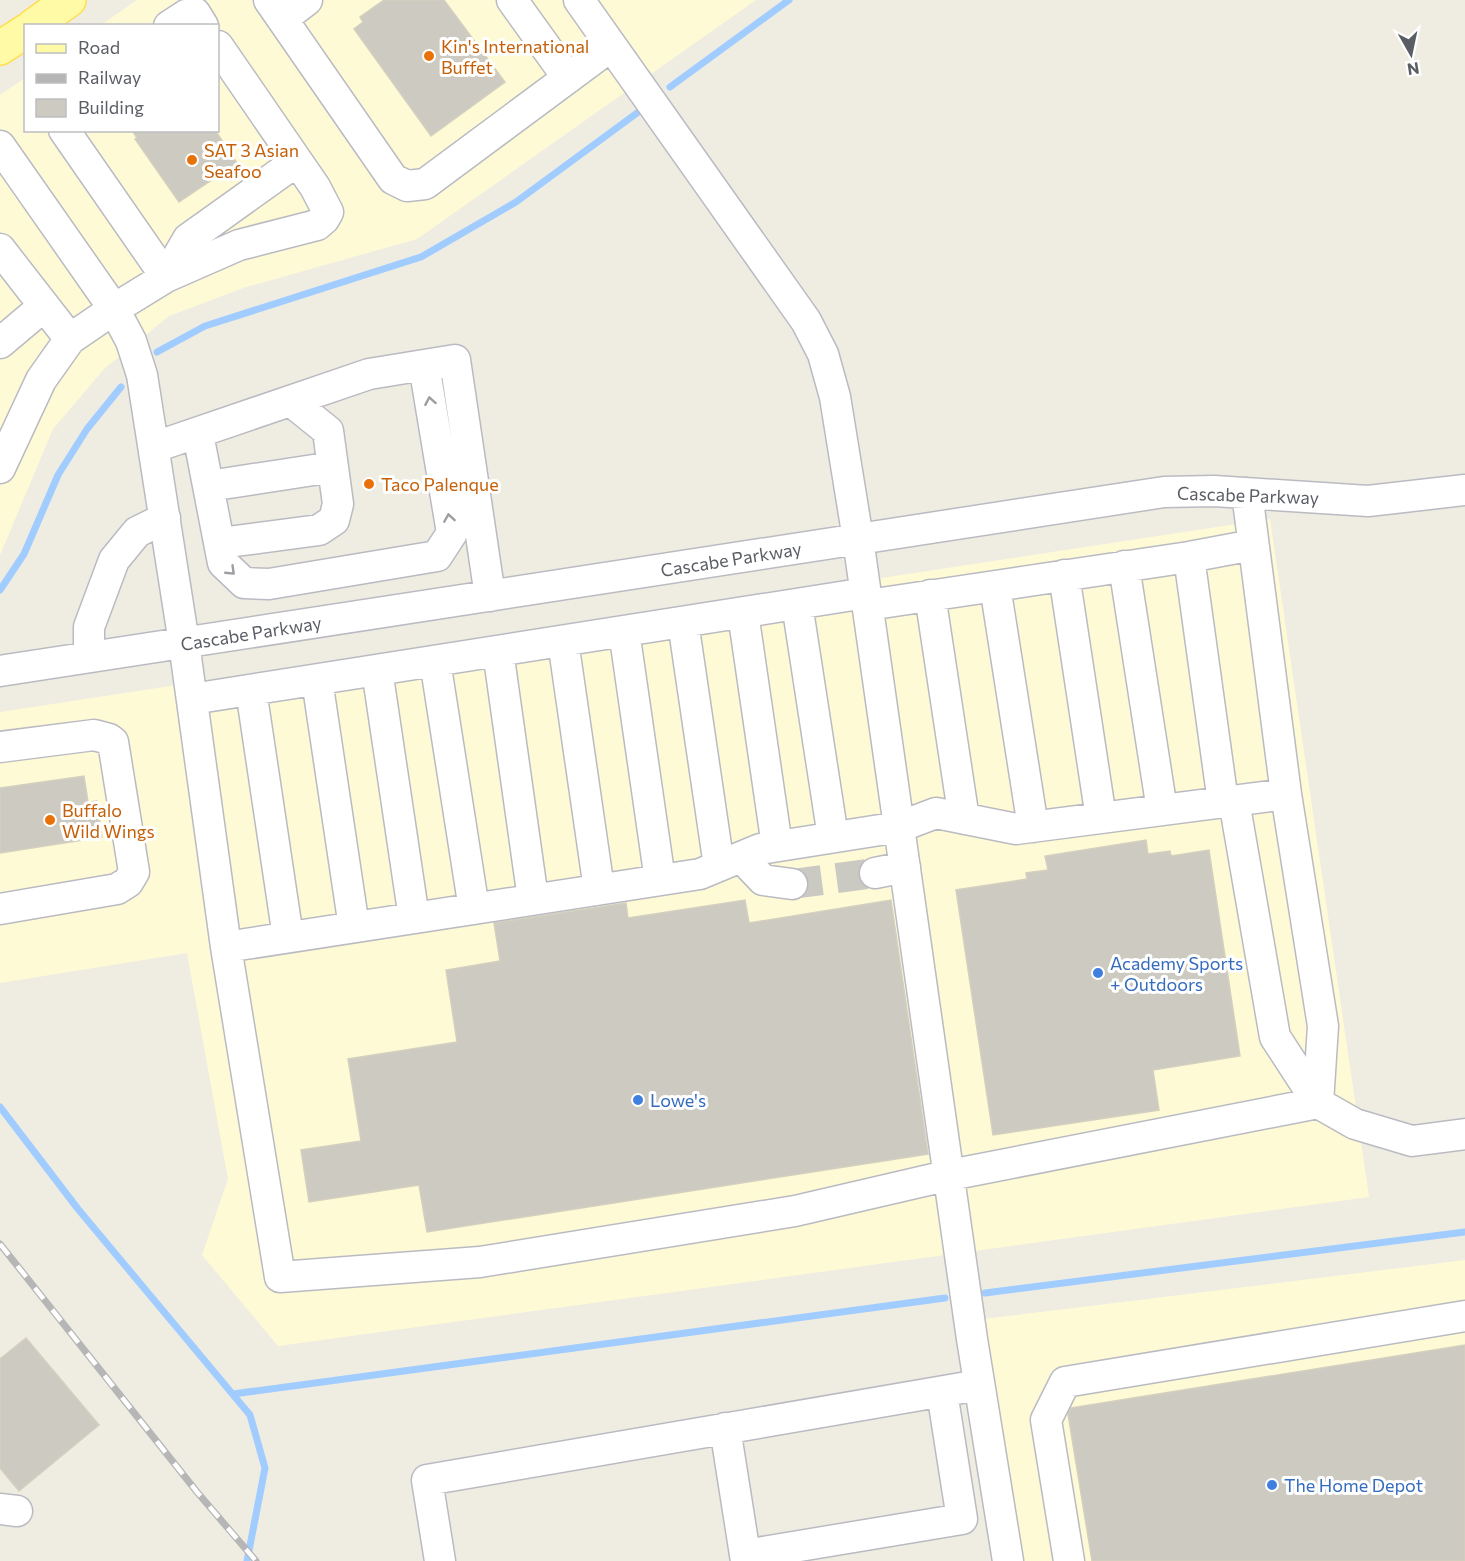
<svg xmlns="http://www.w3.org/2000/svg" width="1465" height="1561" viewBox="0 0 1465 1561" font-family="Commissioner,sans-serif">
  <style>
    .commercial { fill: #fffad6 }
    .lines { fill: none; stroke-linecap: round; stroke-linejoin: round }
    .stream { stroke: #a1ccff; stroke-width: 7 }
    .building { fill: #cccac1; stroke: #d4d0bf; stroke-width: 1.5 }
    .minor-tunnel { stroke: #cac9c2; stroke-width: 30; stroke-dasharray: 30 15; stroke-linecap: butt }
    .minor-casing { stroke: #babbc2; stroke-width: 33 }
    .major-casing { stroke: #fede4b; stroke-width: 36 }
    .minor { stroke: #fff; stroke-width: 30 }
    .major { stroke: #fffaa6; stroke-width: 33 }
    .rail-casing { stroke: #b6b6b7; stroke-width: 7 }
    .rail { stroke: #fff; stroke-width: 4.5; stroke-dasharray: 14; stroke-linecap: butt }
    .oneway { stroke: #9c9ea2 }
    .food-dot { fill: #e8710a; stroke: #fff; stroke-width: 2 }
    .shop-dot { fill: #3f7fe0; stroke: #fff; stroke-width: 2 }
    .labels { text-anchor: middle; dominant-baseline: central; stroke-width: 6; stroke-linejoin: round; paint-order: stroke }
    .food-label { font-size: 18px; fill: #c56008; stroke: #fff; text-anchor: start }
    .street-label { font-size: 18px; fill: #5a5d64; stroke: #fff }
    .shop-label { font-size: 18px; fill: #366cbe; stroke: #fff; text-anchor: start }
  </style>
  <rect width="100%" height="100%" fill="#efede2"/>
  <path class="commercial" d="M 137,0 L 756,0 L 417,239 L 243,288 L 169,316 L 104,369 L 53,429 L 0,555 L 0,95 L 25,78 L 26,130 L 218,130 L 218,26 L 101,25 Z
    M 1270,519 L 1369,1197 L 278,1346 L 202,1255 L 228,1179 L 187,953 L 0,983 L 0,712 Z
    M 1465,1260 L 1465,1561 L 1024,1561 L 984,1319 Z"/>
  <g class="lines">
    <path class="stream" d="M 670,87 L 789,0
      M 157,352 L 205,326 L 421,257 L 516,202 L 637,113
      M 0,590 L 24,554 L 58,475 L 87,429 L 121,387
      M 0,1107 L 78,1209 L 250,1415 L 265,1468 L 247,1561
      M 985,1293 L 1465,1232
      M 233,1394 L 945,1298"/>
  </g>
  <path class="building" d="M 384,0 L 444,0 L 505,82 L 431,136 L 354,29 L 363,22 L 360,17 Z
    M 132,130 L 215,130 L 237,163 L 179,202 L 135,139 L 137,138 Z
    M 84,776 L 88,802 L 97,801 L 102,837 L 0,853 L 0,788 Z
    M 1146,840 L 1148,854 L 1170,851 L 1171,856 L 1209,850 L 1240,1056 L 1153,1070 L 1159,1110 L 993,1135 L 956,890 L 1027,879 L 1026,873 L 1048,870 L 1045,856 Z
    M 745,900 L 749,923 L 891,900 L 928,1154 L 427,1232 L 419,1185 L 309,1202 L 301,1150 L 361,1141 L 348,1059 L 457,1042 L 446,970 L 500,961 L 494,923 L 626,903 L 628,918 Z
    M 26,1338 L 99,1425 L 19,1491 L 0,1468 L 0,1359 Z
    M 1465,1345 L 1465,1561 L 1092,1561 L 1068,1414 L 1071,1408 Z"/>
  <g class="lines">
    <path class="minor-tunnel" d="M 792,884 L 875,873"/>
    <defs>
      <path id="minor" d="M 269,0 L 393,179 L 407,186 L 425,184 L 611,46
        M 512,0 L 568,78
        M 579,0 L 806,321 L 823,354 L 835,397 L 858,539 L 972,1339 L 1008,1561
        M 282,19 L 307,0
        M 169,26 L 186,15 L 195,13 L 203,26
        M 64,130 L 166,277
        M 0,146 L 114,309 L 131,341 L 142,375 L 184,643 L 226,947 L 280,1277 L 480,1262 L 795,1211 L 950,1175 L 1318,1103 L 1275,1037 L 1234,801
        M 0,249 L 70,339
        M 166,277 L 188,239 L 297,161
        M 0,343 L 44,306
        M 198,434 L 223,563 L 244,583 L 269,584 L 437,556 L 452,533 L 424,365
        M 155,447 L 369,374 L 455,360 L 490,596
        M 0,468 L 41,380 L 70,339 L 114,309 L 166,277 L 239,245 L 317,225 L 324,219 L 328,212 L 315,187 L 218,46
        M 209,486 L 333,467
        M 1247,493 L 1286,794 L 1323,1026 L 1318,1103 L 1355,1124 L 1412,1141 L 1465,1134
        M 220,543 L 319,530 L 334,520 L 338,504 L 328,431 L 292,402
        M 1189,557 L 1223,802
        M 1124,566 L 1162,810
        M 1064,575 L 1101,818
        M 995,586 L 1033,827
        M 930,595 L 964,819
        M 797,604 L 833,837
        M 868,605 L 1189,557 L 1253,545
        M 743,613 L 777,846
        M 683,622 L 719,866
        M 624,631 L 660,880
        M 563,641 L 599,889
        M 498,651 L 533,899
        M 89,657 L 89,627 L 114,560 L 137,532 L 165,518
        M 435,661 L 474,909
        M 377,670 L 414,918
        M 0,671 L 1164,492 L 1214,491 L 1368,501 L 1465,490
        M 317,680 L 354,927
        M 251,690 L 288,937
        M 192,699 L 866,593
        M 0,747 L 94,735 L 109,739 L 113,742 L 134,872 L 128,882 L 117,889 L 0,909
        M 741,857 L 763,880 L 792,884
        M 875,873 L 905,867
        M 226,947 L 700,874 L 760,849 L 899,827 L 936,813 L 1016,829 L 1286,794
        M 725,1428 L 746,1561
        M 0,1509 L 17,1511
        M 745,1555 L 962,1519 L 942,1392
        M 440,1561 L 427,1480 L 979,1385
        M 1069,1561 L 1046,1420 L 1065,1382 L 1465,1316"/>
      <path id="major" d="M 33,26 L 69,0
        M 0,48 L 26,31"/>
    </defs>
    <use href="#minor" class="minor-casing"/>
    <use href="#major" class="major-casing"/>
    <use href="#minor" class="minor"/>
    <use href="#major" class="major"/>
    <defs>
      <path id="rail" d="M 0,1244 L 197,1492 L 256,1561"/>
    </defs>
    <use href="#rail" class="rail-casing"/>
    <use href="#rail" class="rail"/>
  </g>
  <defs><path id="oneway-chevron" d="M-2-3.5L2.5 0L-2 3.5" fill="none" stroke-width="1.6" stroke-linecap="round" stroke-linejoin="round" transform="scale(1.5)"/></defs>
  <g class="oneway">
    <use href="#oneway-chevron" transform="translate(430 401) rotate(-100)"/>
    <use href="#oneway-chevron" transform="translate(449 518) rotate(-99)"/>
    <use href="#oneway-chevron" transform="translate(231 571) rotate(44)"/>
  </g>
  <g class="food-dot">
    <circle cx="429" cy="56" r="6"/>
    <circle cx="192" cy="160" r="6"/>
    <circle cx="369" cy="484" r="6"/>
    <circle cx="50" cy="820" r="6"/>
  </g>
  <g class="shop-dot">
    <circle cx="1098" cy="973" r="6"/>
    <circle cx="638" cy="1100" r="6"/>
    <circle cx="1272" cy="1485" r="6"/>
  </g>
  <g class="labels">
    <g class="food-label">
      <text x="441" y="46">Kin's International<tspan x="441" dy="21">Buffet</tspan></text>
      <text x="204" y="150">SAT 3 Asian<tspan x="204" dy="21">Seafoo</tspan></text>
      <text x="381" y="484">Taco Palenque</text>
      <text x="62" y="810">Buffalo<tspan x="62" dy="21">Wild Wings</tspan></text>
    </g>
    <g class="street-label">
      <text transform="translate(1248 495) rotate(2)">Cascabe Parkway</text>
      <text transform="translate(731 559) rotate(-9)">Cascabe Parkway</text>
      <text transform="translate(251 633) rotate(-9)">Cascabe Parkway</text>
    </g>
    <g class="shop-label">
      <text x="1110" y="963">Academy Sports<tspan x="1110" dy="21">+ Outdoors</tspan></text>
      <text x="650" y="1100">Lowe's</text>
      <text x="1284" y="1485">The Home Depot</text>
    </g>
  </g>
  <rect x="24" y="24" width="195" height="108" fill="#ffffff" stroke="#bdbec1" stroke-width="1.5"/>
  <rect x="36" y="44" width="30" height="9" fill="#fffaa6" stroke="#bdbec1" stroke-width="1.5"/>
  <text x="78" y="54" font-size="18" fill="#5a5d64">Road</text>
  <rect x="36" y="74" width="30" height="9" fill="#b6b6b7" stroke="#bdbec1" stroke-width="1.5"/>
  <text x="78" y="84" font-size="18" fill="#5a5d64">Railway</text>
  <rect x="36" y="99" width="30" height="18" fill="#cccac1" stroke="#bdbec1" stroke-width="1.5"/>
  <text x="78" y="114" font-size="18" fill="#5a5d64">Building</text>
  <g transform="translate(1411 54) rotate(171)" stroke="#ffffff" stroke-width="4.5" paint-order="stroke">
  <path d="M0-4.5L10 22L0 15L-10 22Z" fill="#5a5d64"/>
  <text y="-9" font-size="16" font-weight="bold" text-anchor="middle" fill="#5a5d64">N</text>
  </g>
</svg>
